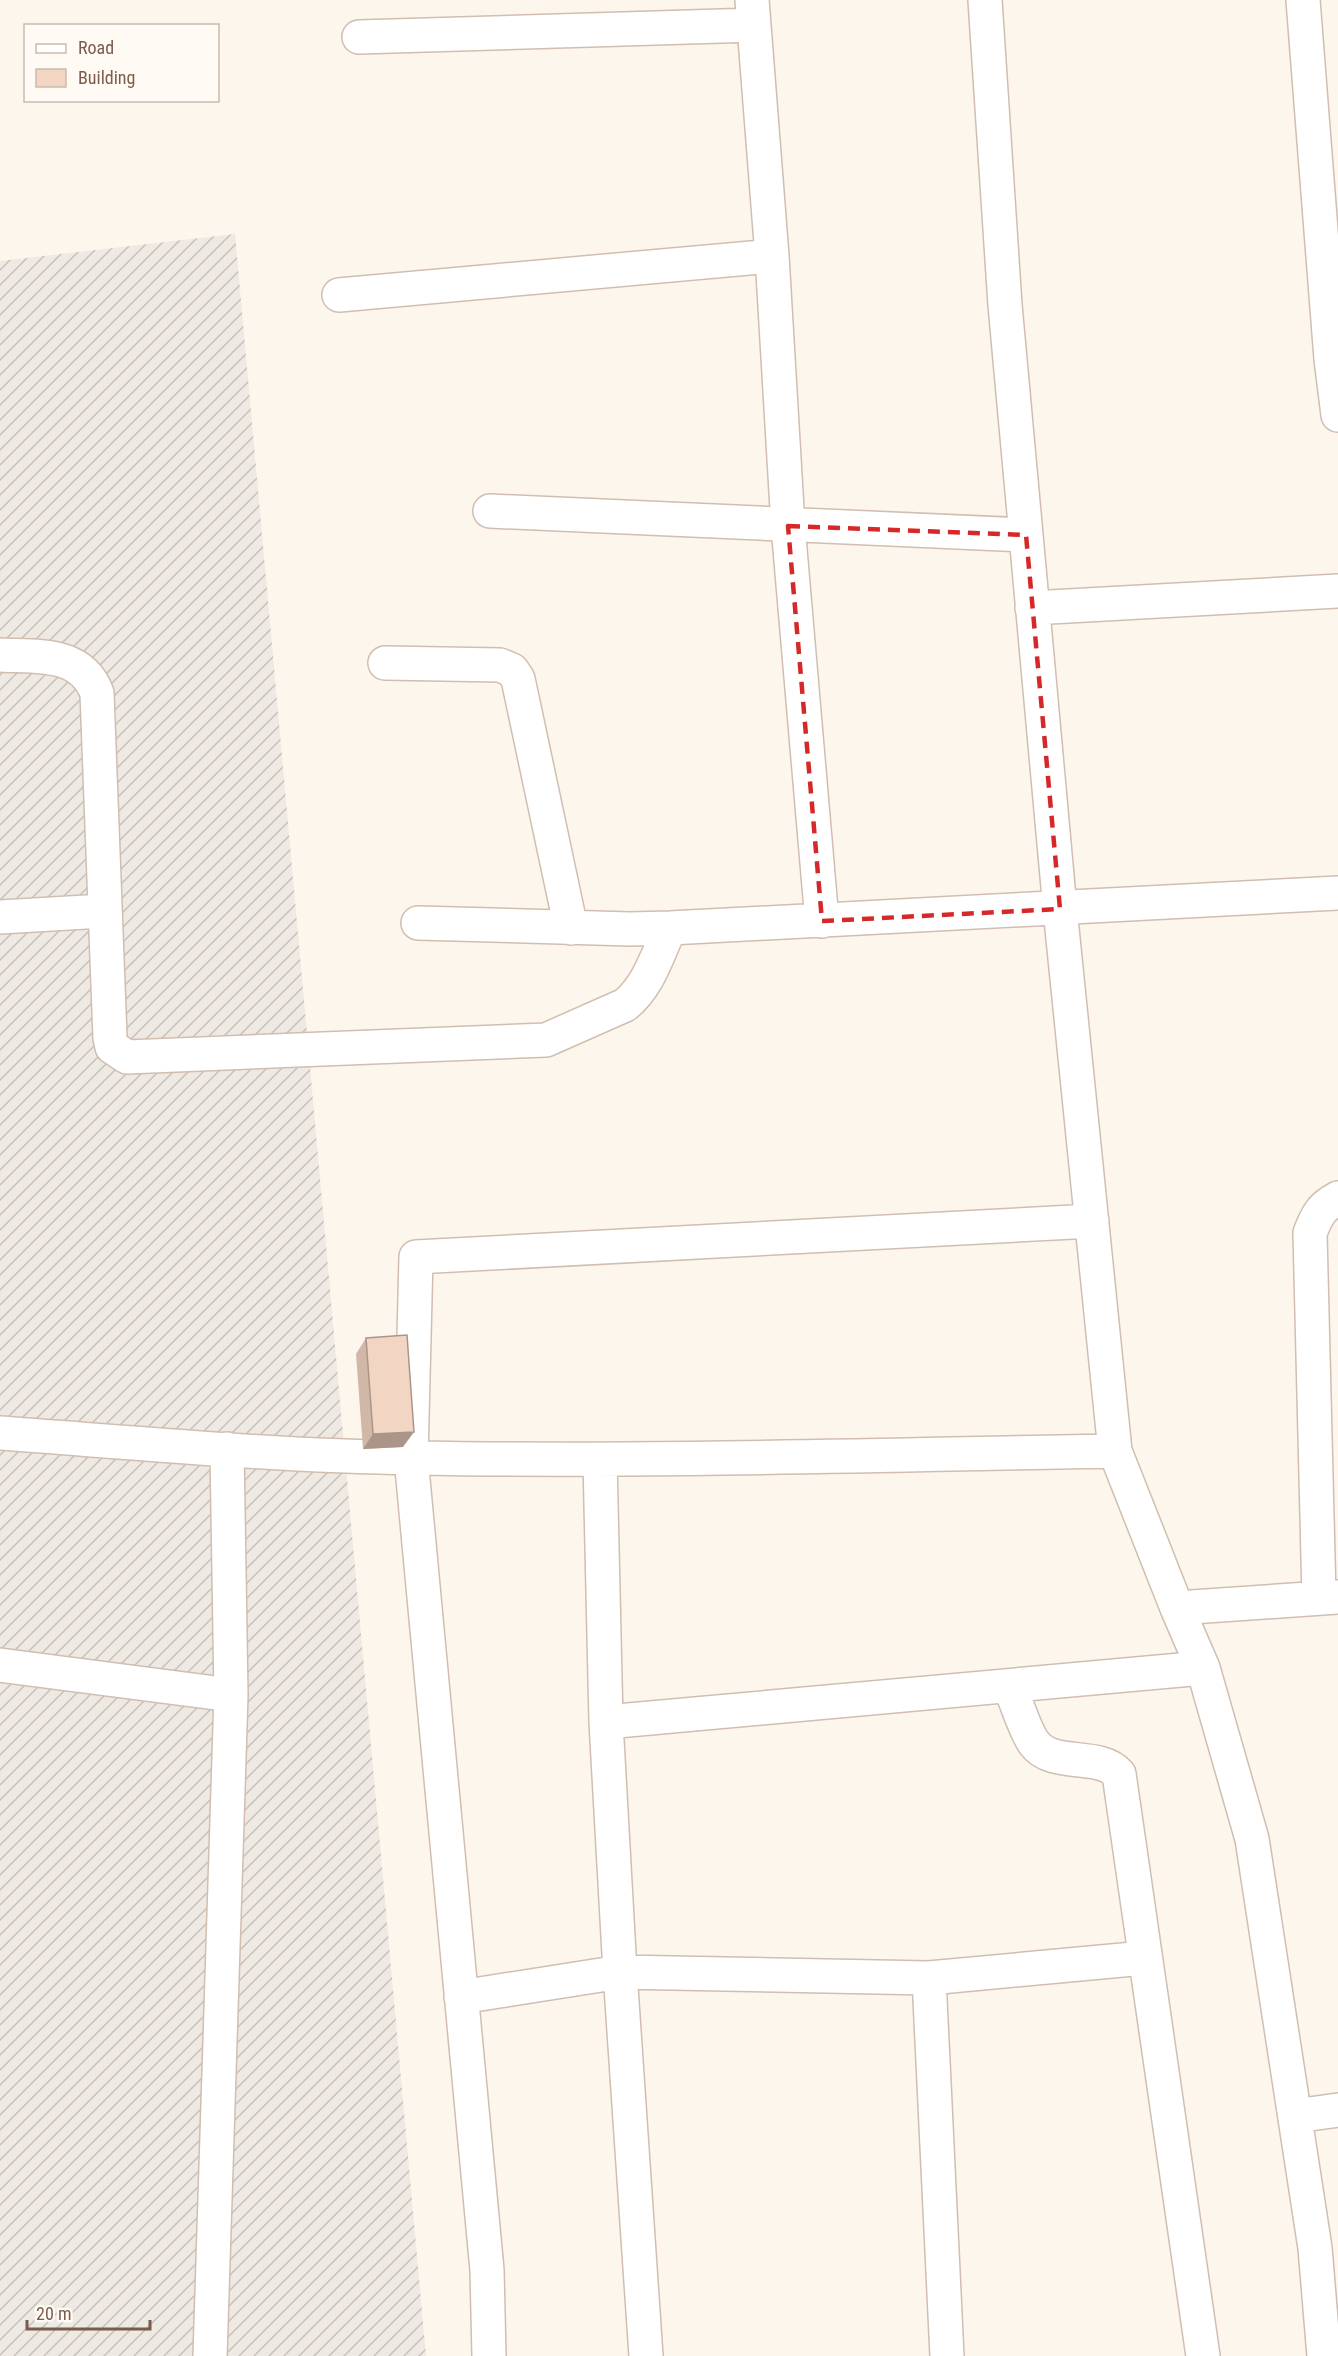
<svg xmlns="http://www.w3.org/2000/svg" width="1338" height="2356" viewBox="0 0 1338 2356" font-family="'Roboto Condensed',sans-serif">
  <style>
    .industrial { fill: url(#industrial-furrows) }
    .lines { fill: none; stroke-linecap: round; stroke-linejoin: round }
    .street-casing { stroke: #d1beb0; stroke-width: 36 }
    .street { stroke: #fff; stroke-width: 33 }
    .wall { fill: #d1b7a8 }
    .shaded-wall { fill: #aa9588 }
    .building { fill: #f3d5c3; stroke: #aa9588; stroke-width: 1.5 }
    .marked { fill: none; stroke: #d62828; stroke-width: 4.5; stroke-dasharray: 12 8; stroke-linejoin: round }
  </style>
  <defs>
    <pattern id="industrial-furrows" width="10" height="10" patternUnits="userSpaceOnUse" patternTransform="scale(1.5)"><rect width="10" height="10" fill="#efe9e4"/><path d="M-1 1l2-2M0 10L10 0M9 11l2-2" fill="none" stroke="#c7c0bb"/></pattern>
  </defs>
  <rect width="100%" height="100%" fill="#fdf6ec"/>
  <path class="industrial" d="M 235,234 L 426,2356 L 0,2356 L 0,261 Z"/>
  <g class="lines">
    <defs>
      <path id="street" d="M 752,0 L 772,256 L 788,526 L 822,921
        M 985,0 L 1005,305 L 1026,535 L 1060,909 L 1115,1451 L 1177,1608 L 1203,1668 L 1252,1839 L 1315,2248 L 1324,2356
        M 1303,0 L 1331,359 L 1338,415
        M 359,37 L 754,25
        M 339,295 L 772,256
        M 490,511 L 1026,535
        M 1032,608 L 1338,591
        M 0,655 C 38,657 81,651 97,693 L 110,1038 L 112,1047 L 127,1057 L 546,1040 L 625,1005 C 649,986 657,955 670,928
        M 385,663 L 500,665 L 512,670 L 518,679 L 571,928
        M 0,917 L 103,911
        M 418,923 L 630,929 L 670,928 L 1338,893
        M 0,1433 C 138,1443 276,1456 414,1458 C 648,1462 882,1455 1115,1451
        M 600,1460 L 606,1722 L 620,1972 L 646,2356
        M 1319,1598 L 1310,1233 C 1317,1215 1321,1207 1338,1198
        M 1177,1608 L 1338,1597
        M 0,1665 L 231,1695
        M 1010,1687 C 1016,1701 1025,1731 1034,1743 C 1053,1769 1099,1751 1119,1774 L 1203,2356
        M 606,1722 L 1203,1668
        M 929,1978 L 947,2356
        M 461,1997 L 620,1972 L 929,1978 L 1144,1958
        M 1295,2116 L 1338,2110
        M 210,2356 L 231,1695 L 227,1449
        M 489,2356 L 487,2270 L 411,1458 L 416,1257 L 1092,1221"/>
    </defs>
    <use href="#street" class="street-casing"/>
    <use href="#street" class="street"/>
  </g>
  <path class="wall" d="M 366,1338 L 403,1447 L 363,1449 L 356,1354 Z"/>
  <path class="shaded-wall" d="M 414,1432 L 403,1447 L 363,1449 L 373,1434 Z"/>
  <path class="building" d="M 407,1335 L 414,1432 L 373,1434 L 366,1338 Z"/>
  <path class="marked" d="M 788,526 L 1026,535 L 1060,909 L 822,921 Z"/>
  <rect x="24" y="24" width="195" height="78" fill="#fffaf3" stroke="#cabbb1" stroke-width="1.5"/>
  <rect x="36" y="44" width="30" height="9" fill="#ffffff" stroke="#cabbb1" stroke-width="1.5"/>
  <text x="78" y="54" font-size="18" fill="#7a5c4d">Road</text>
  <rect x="36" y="69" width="30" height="18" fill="#f3d5c3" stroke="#cabbb1" stroke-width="1.5"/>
  <text x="78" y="84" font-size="18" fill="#7a5c4d">Building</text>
  <path d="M27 2320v9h123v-9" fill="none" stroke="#7a5c4d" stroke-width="3"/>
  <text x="36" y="2320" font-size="18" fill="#7a5c4d" stroke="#fffaf3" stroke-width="4.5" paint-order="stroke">20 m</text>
</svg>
